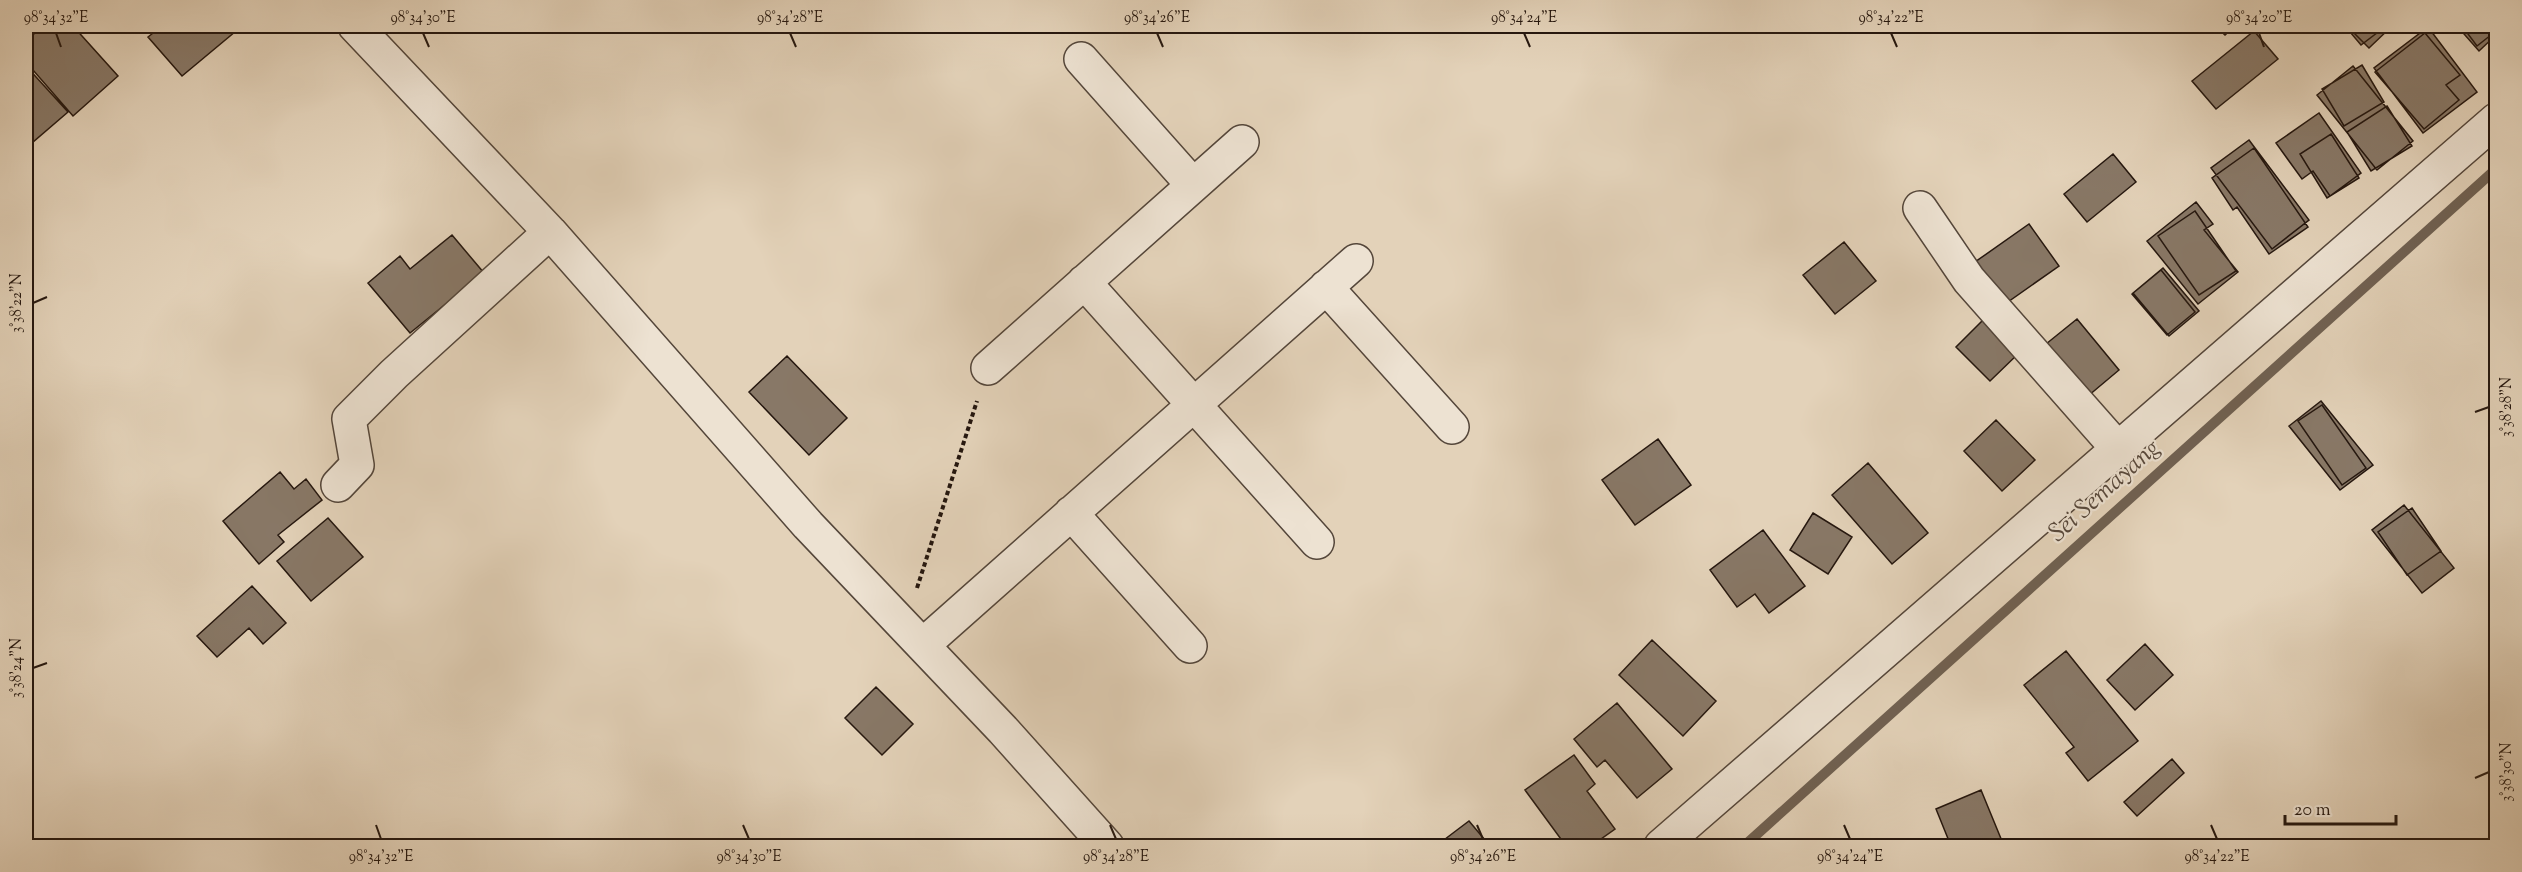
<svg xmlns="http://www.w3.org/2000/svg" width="2522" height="872" viewBox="0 0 2522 872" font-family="'Sorts Mill Goudy',serif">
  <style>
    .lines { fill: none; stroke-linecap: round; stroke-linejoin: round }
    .stream { stroke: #706152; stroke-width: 10 }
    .building { fill: #887867; stroke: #25170f; stroke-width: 1.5 }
    .minor-casing { stroke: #54463a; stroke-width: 36 }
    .path { stroke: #25170f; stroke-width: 4; stroke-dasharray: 4.5 3; stroke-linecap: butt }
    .minor { stroke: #ede2d2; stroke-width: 33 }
    .ticks { fill: none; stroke: #25170f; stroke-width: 2 }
    .labels { text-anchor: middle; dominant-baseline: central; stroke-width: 4.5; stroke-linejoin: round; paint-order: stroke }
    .water-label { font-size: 26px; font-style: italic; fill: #57483c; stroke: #ede2d2 }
    .neatline { fill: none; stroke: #25170f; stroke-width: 2 }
    .ticks-label { font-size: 15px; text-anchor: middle; fill: #25170f }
  </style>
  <rect width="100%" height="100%" fill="#e3d2b9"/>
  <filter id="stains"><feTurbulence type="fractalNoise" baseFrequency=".00333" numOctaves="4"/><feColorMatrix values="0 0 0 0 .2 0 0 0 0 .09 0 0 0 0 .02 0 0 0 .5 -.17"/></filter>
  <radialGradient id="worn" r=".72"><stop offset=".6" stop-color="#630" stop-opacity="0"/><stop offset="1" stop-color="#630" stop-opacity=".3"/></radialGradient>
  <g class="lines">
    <path class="stream" d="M 1744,846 L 2496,169"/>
  </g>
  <path class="building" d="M 43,26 L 73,26 L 118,76 L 73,116 L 26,62 L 26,41 Z
    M 162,26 L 242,26 L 182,76 L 148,37 Z
    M 2209,26 L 2223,26 L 2215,32 Z
    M 2215,26 L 2235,26 L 2225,35 Z
    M 2345,26 L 2386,26 L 2361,45 Z
    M 2347,26 L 2392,26 L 2369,48 Z
    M 2457,26 L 2496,26 L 2496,35 L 2479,51 Z
    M 2462,26 L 2496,26 L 2496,31 L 2477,46 Z
    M 2428,27 L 2477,92 L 2423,133 L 2374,68 Z
    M 2254,31 L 2278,59 L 2216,109 L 2192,81 Z
    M 2425,33 L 2460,75 L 2446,85 L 2459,100 L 2424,129 L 2375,72 Z
    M 2362,65 L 2384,102 L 2344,126 L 2322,89 Z
    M 26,66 L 68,112 L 26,148 Z
    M 2353,66 L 2413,141 L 2377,170 L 2317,95 Z
    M 2387,106 L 2412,146 L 2371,171 L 2347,132 Z
    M 2319,113 L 2361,173 L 2330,196 L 2313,171 L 2302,179 L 2276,143 Z
    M 2331,134 L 2359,178 L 2327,198 L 2300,154 Z
    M 2249,140 L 2309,220 L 2272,249 L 2211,168 Z
    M 2254,148 L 2308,227 L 2269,254 L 2237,207 L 2233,210 L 2212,178 Z
    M 2113,154 L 2136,182 L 2087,222 L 2064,194 Z
    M 2196,202 L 2213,224 L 2204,230 L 2238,272 L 2198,304 L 2147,241 Z
    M 2195,211 L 2236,271 L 2199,295 L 2158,236 Z
    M 2029,224 L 2059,266 L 2005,304 L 1975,262 Z
    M 452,235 L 484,273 L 410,333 L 368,283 L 400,256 L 410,269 Z
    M 1844,242 L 1876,281 L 1835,314 L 1803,275 Z
    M 2163,268 L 2199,311 L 2169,336 L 2133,293 Z
    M 2161,270 L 2195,312 L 2167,335 L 2132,294 Z
    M 1987,316 L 2021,351 L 1990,381 L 1956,347 Z
    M 2077,319 L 2119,370 L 2088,396 L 2046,344 Z
    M 787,356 L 847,418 L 809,455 L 749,392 Z
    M 2321,401 L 2373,465 L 2340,490 L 2289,426 Z
    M 2322,405 L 2366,468 L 2342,485 L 2298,421 Z
    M 1996,420 L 2035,460 L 2002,491 L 1964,451 Z
    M 1658,439 L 1691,485 L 1635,525 L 1602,480 Z
    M 1868,463 L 1928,533 L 1892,564 L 1832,495 Z
    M 280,472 L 294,489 L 306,479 L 322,500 L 278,535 L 284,542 L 259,564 L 223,521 Z
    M 2404,505 L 2454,568 L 2422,593 L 2372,530 Z
    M 2412,508 L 2441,551 L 2407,575 L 2378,532 Z
    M 1813,513 L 1852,537 L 1828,574 L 1790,550 Z
    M 328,518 L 363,557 L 311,601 L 277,561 Z
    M 1763,530 L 1805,586 L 1769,613 L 1755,594 L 1737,607 L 1710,570 Z
    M 252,586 L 286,623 L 263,644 L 249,628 L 217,657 L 197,636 Z
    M 1652,640 L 1716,701 L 1683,736 L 1619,675 Z
    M 2145,644 L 2173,675 L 2135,710 L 2107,680 Z
    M 2066,651 L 2138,741 L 2088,781 L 2066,753 L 2074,747 L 2024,685 Z
    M 876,687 L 913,724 L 882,755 L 845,718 Z
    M 1617,703 L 1672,769 L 1637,798 L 1605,760 L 1597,767 L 1574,739 Z
    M 1574,755 L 1595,784 L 1587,791 L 1615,829 L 1591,846 L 1566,846 L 1525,790 Z
    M 2172,759 L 2184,773 L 2137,816 L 2124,802 Z
    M 1981,790 L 2004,846 L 1951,846 L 1936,809 Z
    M 1469,821 L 1490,846 L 1436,846 L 1457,830 Z"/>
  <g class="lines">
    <defs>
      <path id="minor" d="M 355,26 L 550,232 L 808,525 L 1003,730 L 1107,846
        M 1081,59 L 1193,185
        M 1920,208 L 1969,280 L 2119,450
        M 1084,282 L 1317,542
        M 1326,287 L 1452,427
        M 988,368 L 1242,142
        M 338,485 L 357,465 L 349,419 L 394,374 L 550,232
        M 1071,513 L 1190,646
        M 923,645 L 1356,261
        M 1661,846 L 2496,120"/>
    </defs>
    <use href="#minor" class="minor-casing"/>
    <path class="path" d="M 917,588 L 977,401"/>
    <use href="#minor" class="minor"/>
  </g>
  <path class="ticks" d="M 56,33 L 61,47M 423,33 L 429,47M 790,33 L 796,47M 1157,33 L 1163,47M 1524,33 L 1530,47M 1891,33 L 1897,47M 2259,33 L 2264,47M 33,303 L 47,297M 2475,412 L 2489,407M 33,668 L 47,663M 2475,778 L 2489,772M 376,825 L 381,839M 743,825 L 749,839M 1110,825 L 1116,839M 1477,825 L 1483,839M 1844,825 L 1850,839M 2211,825 L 2217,839"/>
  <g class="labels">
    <g class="water-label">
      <text transform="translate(2105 491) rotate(-42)">Sei Semayang</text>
    </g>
  </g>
  <rect width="2522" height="872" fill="none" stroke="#e3d2b9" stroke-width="66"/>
  <path d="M2285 815v9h111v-9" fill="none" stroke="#25170f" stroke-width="3"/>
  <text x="2294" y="815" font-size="18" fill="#25170f" stroke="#ede2d2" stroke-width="4.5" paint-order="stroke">20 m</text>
  <rect x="33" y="33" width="2456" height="806" class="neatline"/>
  <g class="ticks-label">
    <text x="56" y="22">98°34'32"E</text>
    <text x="423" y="22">98°34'30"E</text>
    <text x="790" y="22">98°34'28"E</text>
    <text x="1157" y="22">98°34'26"E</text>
    <text x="1524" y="22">98°34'24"E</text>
    <text x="1891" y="22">98°34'22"E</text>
    <text x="2259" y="22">98°34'20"E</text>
    <text transform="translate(16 303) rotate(-90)" y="5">3°38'22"N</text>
    <text transform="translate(2506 407) rotate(-90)" y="5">3°38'28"N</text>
    <text transform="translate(16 668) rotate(-90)" y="5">3°38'24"N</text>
    <text transform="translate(2506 772) rotate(-90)" y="5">3°38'30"N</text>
    <text x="381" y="861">98°34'32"E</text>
    <text x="749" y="861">98°34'30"E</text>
    <text x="1116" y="861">98°34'28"E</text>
    <text x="1483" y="861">98°34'26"E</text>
    <text x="1850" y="861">98°34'24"E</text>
    <text x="2217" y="861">98°34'22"E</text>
  </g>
  <rect width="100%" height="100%" filter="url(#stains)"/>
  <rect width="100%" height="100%" fill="url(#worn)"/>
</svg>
